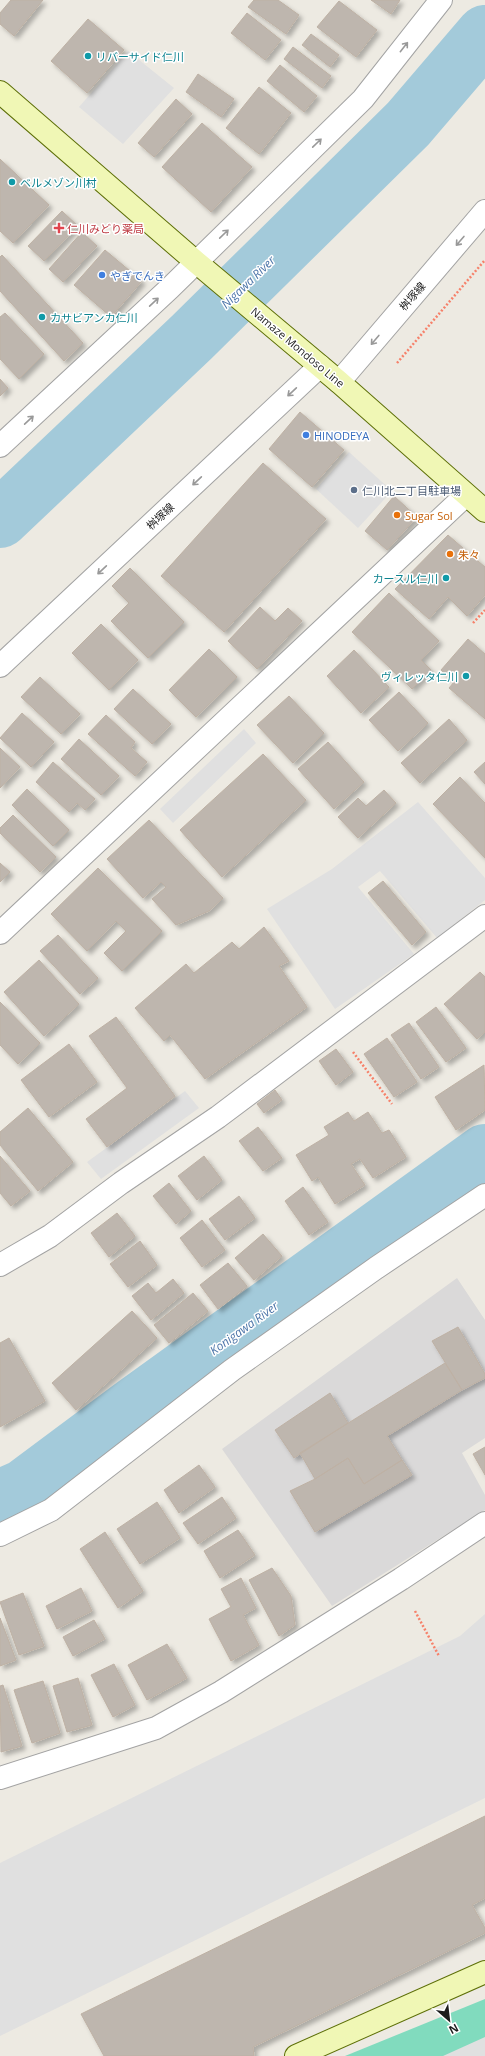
<svg xmlns="http://www.w3.org/2000/svg" width="485" height="2056" viewBox="0 0 485 2056" font-family="'Open Sans','Noto Sans JP',sans-serif">
  <style>
    .residential { fill: #dad9d9 }
    .pitch { fill: #81dbbe }
    .parking { fill: #e0e0e0 }
    .lines { fill: none; stroke-linecap: round; stroke-linejoin: round }
    .river { stroke: #a3cada; stroke-width: 58 }
    .building { fill: #beb6ae; stroke: #beb1a4; filter: url(#shadow) }
    .street-casing { stroke: #a3a3a3; stroke-width: 24 }
    .secondary-casing { stroke: #5d6f07; stroke-width: 24 }
    .path { stroke: #f6816a; stroke-width: 2.5; stroke-dasharray: 2 2; stroke-linecap: butt }
    .street { stroke: #fff; stroke-width: 22 }
    .secondary { stroke: #f0f7b5; stroke-width: 22 }
    .oneway { stroke: #999 }
    .culture-dot { fill: #0f9aa8; stroke: #fff; stroke-width: 1.5 }
    .health-dot { fill: #e0444e; stroke: #fff; stroke-width: 1.5 }
    .shop-dot { fill: #3f7fe0; stroke: #fff; stroke-width: 1.5 }
    .service-dot { fill: #5c6f8a; stroke: #fff; stroke-width: 1.5 }
    .food-dot { fill: #e8710a; stroke: #fff; stroke-width: 1.5 }
    .labels { text-anchor: middle; dominant-baseline: central; stroke-width: 3; stroke-linejoin: round; paint-order: stroke }
    .culture-label { font-size: 11px; fill: #0d838f; stroke: #fff; text-anchor: start }
    .health-label { font-size: 11px; fill: #be3a42; stroke: #fff; text-anchor: start }
    .shop-label { font-size: 11px; fill: #366cbe; stroke: #fff; text-anchor: start }
    .street-label { font-size: 11px; fill: #1c1c1c; stroke: #fff }
    .service-label { font-size: 11px; fill: #4e5e75; stroke: #fff; text-anchor: start }
    .food-label { font-size: 11px; fill: #c56008; stroke: #fff; text-anchor: start }
    .water-label { font-size: 12px; font-style: italic; fill: #4b74a8; stroke: #fff }
  </style>
  <defs>
    <filter id="shadow"><feDropShadow dx="3.5" dy="3.5" stdDeviation="2" flood-color="#0004"/></filter>
  </defs>
  <rect width="100%" height="100%" fill="#edeae2"/>
  <path class="residential" d="M 457,1278 L 485,1320 L 485,1438 L 462,1453 L 485,1495 L 485,1510 L 332,1606 L 222,1449 Z"/>
  <path class="pitch" d="M 485,1999 L 485,2056 L 345,2056 Z"/>
  <path class="parking" d="M 128,51 L 174,88 L 123,144 L 79,107 Z
    M 349,452 L 392,491 L 358,528 L 316,489 Z
    M 244,729 L 256,743 L 173,823 L 160,809 Z
    M 418,802 L 485,878 L 485,900 L 437,938 L 380,871 L 358,887 L 414,954 L 335,1009 L 267,909 L 332,869 Z
    M 185,1091 L 199,1108 L 101,1179 L 87,1162 Z
    M 485,1614 L 485,1798 L 0,2036 L 0,1863 L 460,1636 Z
    M 485,2037 L 485,2056 L 443,2056 Z"/>
  <g class="lines">
    <path class="river" d="M 0,519 L 192,337 L 408,124 L 485,34
      M 0,1499 L 24,1488 L 134,1406 L 485,1153"/>
  </g>
  <path class="building" d="M 11,0 L 43,0 L 14,36 L 0,24 L 0,13 Z
    M 254,0 L 278,0 L 299,15 L 286,34 L 248,7 Z
    M 371,0 L 400,0 L 391,14 Z
    M 339,1 L 377,30 L 356,57 L 317,27 Z
    M 247,13 L 281,40 L 265,60 L 231,33 Z
    M 88,19 L 124,50 L 87,93 L 51,61 Z
    M 311,34 L 339,55 L 330,67 L 302,45 Z
    M 293,47 L 331,76 L 322,88 L 284,59 Z
    M 280,65 L 317,96 L 304,112 L 267,81 Z
    M 198,74 L 234,99 L 221,117 L 186,92 Z
    M 259,87 L 291,113 L 259,154 L 226,128 Z
    M 176,99 L 192,114 L 154,157 L 138,143 Z
    M 202,123 L 252,167 L 211,212 L 162,167 Z
    M 0,159 L 49,205 L 13,243 L 0,231 Z
    M 62,211 L 78,226 L 44,261 L 28,246 Z
    M 82,232 L 97,246 L 63,282 L 49,269 Z
    M 105,250 L 142,281 L 111,317 L 74,285 Z
    M 2,255 L 83,343 L 64,361 L 0,291 L 0,257 Z
    M 5,313 L 44,354 L 19,379 L 0,359 L 0,317 Z
    M 0,379 L 8,388 L 0,396 Z
    M 300,412 L 344,450 L 312,487 L 269,449 Z
    M 263,463 L 326,519 L 224,632 L 161,576 Z
    M 394,496 L 417,517 L 387,550 L 365,531 Z
    M 448,535 L 485,567 L 485,595 L 467,616 L 448,597 L 429,619 L 395,589 Z
    M 130,568 L 184,622 L 148,658 L 111,621 L 129,603 L 112,586 Z
    M 389,593 L 439,641 L 421,660 L 431,670 L 412,689 L 352,632 Z
    M 260,607 L 275,621 L 288,608 L 302,621 L 257,669 L 228,641 Z
    M 101,624 L 138,660 L 109,690 L 72,653 Z
    M 468,639 L 485,654 L 485,719 L 449,688 L 454,682 L 441,670 Z
    M 209,649 L 237,677 L 196,717 L 169,690 Z
    M 354,650 L 389,687 L 361,713 L 327,676 Z
    M 40,677 L 80,714 L 61,734 L 21,697 Z
    M 133,689 L 171,724 L 152,744 L 114,709 Z
    M 399,692 L 428,723 L 398,751 L 369,720 Z
    M 289,696 L 324,733 L 293,763 L 257,725 Z
    M 22,713 L 54,742 L 31,767 L 0,738 Z
    M 106,715 L 135,742 L 131,748 L 147,762 L 135,776 L 88,734 Z
    M 449,719 L 467,740 L 420,783 L 401,763 Z
    M 79,739 L 119,776 L 101,795 L 61,759 Z
    M 328,742 L 364,782 L 334,809 L 298,769 Z
    M 0,748 L 20,767 L 0,788 Z
    M 263,754 L 306,800 L 222,877 L 180,830 Z
    M 53,762 L 95,799 L 85,810 L 77,803 L 69,812 L 36,782 Z
    M 485,762 L 485,784 L 474,772 Z
    M 460,777 L 485,803 L 485,858 L 433,804 Z
    M 27,789 L 69,830 L 53,846 L 12,805 Z
    M 384,790 L 396,803 L 358,838 L 338,817 L 358,798 L 366,806 Z
    M 13,815 L 56,857 L 40,872 L 0,833 L 0,828 Z
    M 149,820 L 223,898 L 209,911 L 176,925 L 152,899 L 166,887 L 161,882 L 143,898 L 107,859 Z
    M 0,863 L 10,872 L 0,882 Z
    M 98,868 L 162,931 L 122,971 L 104,953 L 126,931 L 116,921 L 87,951 L 51,914 Z
    M 383,881 L 426,932 L 412,945 L 368,893 Z
    M 264,927 L 289,961 L 279,966 L 307,1007 L 205,1079 L 170,1035 L 164,1041 L 135,1008 L 186,964 L 194,973 L 232,942 L 239,949 Z
    M 58,935 L 98,978 L 80,994 L 40,951 Z
    M 39,960 L 79,1004 L 44,1036 L 4,992 Z
    M 480,972 L 485,977 L 485,1032 L 477,1039 L 444,1004 Z
    M 0,1002 L 40,1043 L 18,1064 L 0,1045 Z
    M 436,1007 L 466,1048 L 446,1062 L 416,1022 Z
    M 116,1017 L 175,1096 L 107,1147 L 86,1119 L 127,1088 L 89,1036 Z
    M 409,1023 L 439,1067 L 421,1079 L 391,1035 Z
    M 387,1038 L 417,1082 L 394,1097 L 364,1054 Z
    M 69,1044 L 97,1082 L 49,1117 L 21,1080 Z
    M 336,1049 L 353,1072 L 336,1085 L 319,1061 Z
    M 484,1065 L 485,1110 L 456,1130 L 435,1097 Z
    M 275,1090 L 282,1100 L 264,1113 L 257,1104 Z
    M 28,1108 L 73,1162 L 38,1191 L 0,1145 L 0,1132 Z
    M 348,1112 L 354,1121 L 368,1112 L 382,1133 L 389,1130 L 406,1157 L 373,1178 L 360,1159 L 351,1164 L 365,1185 L 335,1204 L 318,1177 L 312,1181 L 296,1155 L 329,1135 L 324,1127 Z
    M 258,1127 L 282,1158 L 263,1171 L 239,1141 Z
    M 0,1156 L 30,1191 L 11,1206 L 0,1193 Z
    M 204,1156 L 222,1180 L 197,1200 L 178,1176 Z
    M 169,1183 L 191,1211 L 176,1224 L 153,1196 Z
    M 303,1187 L 328,1222 L 309,1235 L 285,1201 Z
    M 239,1196 L 255,1218 L 225,1240 L 209,1219 Z
    M 117,1213 L 135,1236 L 109,1257 L 91,1233 Z
    M 202,1220 L 225,1250 L 202,1267 L 180,1238 Z
    M 263,1234 L 282,1256 L 254,1280 L 235,1258 Z
    M 140,1241 L 157,1265 L 128,1287 L 110,1264 Z
    M 228,1263 L 247,1286 L 218,1309 L 200,1285 Z
    M 173,1279 L 184,1293 L 151,1320 L 132,1296 L 148,1283 L 156,1293 Z
    M 193,1293 L 208,1311 L 169,1343 L 154,1325 Z
    M 132,1311 L 157,1338 L 76,1410 L 52,1383 Z
    M 458,1327 L 485,1374 L 485,1378 L 462,1390 L 432,1341 Z
    M 9,1338 L 45,1401 L 0,1427 L 0,1343 Z
    M 445,1363 L 462,1390 L 387,1436 L 402,1460 L 364,1484 L 348,1458 L 315,1479 L 300,1453 Z
    M 330,1393 L 348,1423 L 294,1458 L 275,1430 Z
    M 485,1447 L 485,1475 L 473,1454 Z
    M 348,1458 L 364,1484 L 402,1460 L 412,1475 L 315,1532 L 290,1491 L 315,1479 Z
    M 199,1465 L 215,1487 L 179,1513 L 164,1490 Z
    M 222,1497 L 236,1518 L 198,1544 L 183,1523 Z
    M 157,1502 L 180,1538 L 140,1564 L 117,1529 Z
    M 238,1530 L 255,1555 L 220,1578 L 204,1551 Z
    M 105,1532 L 143,1591 L 118,1608 L 80,1549 Z
    M 272,1568 L 291,1596 L 295,1625 L 279,1636 L 249,1580 Z
    M 241,1578 L 256,1608 L 243,1615 L 259,1645 L 231,1661 L 209,1619 L 231,1607 L 221,1589 Z
    M 81,1588 L 92,1611 L 57,1629 L 46,1606 Z
    M 23,1593 L 44,1646 L 19,1655 L 0,1602 Z
    M 0,1618 L 16,1660 L 0,1666 Z
    M 94,1620 L 105,1639 L 73,1656 L 63,1637 Z
    M 167,1644 L 187,1678 L 147,1700 L 128,1665 Z
    M 114,1664 L 135,1705 L 113,1717 L 91,1675 Z
    M 78,1678 L 92,1725 L 67,1732 L 53,1686 Z
    M 43,1681 L 60,1733 L 32,1743 L 14,1690 Z
    M 3,1685 L 22,1746 L 1,1752 L 0,1686 Z
    M 485,1816 L 485,1898 L 472,1905 L 485,1928 L 485,1933 L 253,2047 L 254,2056 L 104,2056 L 81,2014 Z"/>
  <g class="lines">
    <defs>
      <path id="street" d="M 339,382 L 485,211
        M 0,446 L 170,288 L 363,99 L 441,0
        M 0,666 L 320,366
        M 0,933 L 466,495
        M 0,1265 L 50,1236 L 121,1183 L 218,1117 L 485,916
        M 0,1535 L 51,1510 L 232,1370 L 376,1268 L 485,1195
        M 0,1778 L 156,1728 L 221,1692 L 401,1579 L 485,1523"/>
      <path id="secondary" d="M 0,92 L 196,262 L 339,382 L 485,511
        M 296,2056 L 485,1972"/>
    </defs>
    <use href="#street" class="street-casing"/>
    <use href="#secondary" class="secondary-casing"/>
    <path class="path" d="M 397,363 L 485,260
      M 473,623 L 485,610
      M 353,1052 L 392,1104
      M 415,1611 L 439,1656"/>
    <use href="#street" class="street"/>
    <use href="#secondary" class="secondary"/>
  </g>
  <defs><path id="oneway-shaft" d="M-6 0H5M1.5-3L5.5 0L1.5 3" fill="none" stroke-width="1.6" stroke-linecap="round" stroke-linejoin="round"/></defs>
  <g class="oneway">
    <use href="#oneway-shaft" transform="translate(404 47) rotate(-52)"/>
    <use href="#oneway-shaft" transform="translate(317 143) rotate(-44)"/>
    <use href="#oneway-shaft" transform="translate(224 234) rotate(-44)"/>
    <use href="#oneway-shaft" transform="translate(460 241) rotate(131)"/>
    <use href="#oneway-shaft" transform="translate(154 302) rotate(-43)"/>
    <use href="#oneway-shaft" transform="translate(375 340) rotate(130)"/>
    <use href="#oneway-shaft" transform="translate(292 392) rotate(137)"/>
    <use href="#oneway-shaft" transform="translate(29 420) rotate(-43)"/>
    <use href="#oneway-shaft" transform="translate(197 481) rotate(137)"/>
    <use href="#oneway-shaft" transform="translate(102 570) rotate(137)"/>
  </g>
  <g class="culture-dot">
    <circle cx="88" cy="56" r="4"/>
    <circle cx="12" cy="182" r="4"/>
    <circle cx="42" cy="317" r="4"/>
    <circle cx="446" cy="578" r="4"/>
    <circle cx="466" cy="676" r="4"/>
  </g>
  <path class="health-dot" d="M57 222h4v4h4v4h-4v4h-4v-4h-4v-4h4z"/>
  <g class="shop-dot">
    <circle cx="102" cy="275" r="4"/>
    <circle cx="306" cy="435" r="4"/>
  </g>
  <circle class="service-dot" cx="354" cy="490" r="4"/>
  <g class="food-dot">
    <circle cx="397" cy="515" r="4"/>
    <circle cx="450" cy="554" r="4"/>
  </g>
  <g class="labels">
    <g class="culture-label">
      <text x="96" y="56">リバーサイド仁川</text>
      <text x="20" y="182">ベルメゾン川村</text>
      <text x="50" y="317">カサビアンカ仁川</text>
      <text x="438" y="578" text-anchor="end">カースル仁川</text>
      <text x="458" y="676" text-anchor="end">ヴィレッタ仁川</text>
    </g>
    <g class="health-label">
      <text x="67" y="228">仁川みどり薬局</text>
    </g>
    <g class="shop-label">
      <text x="110" y="275">やぎでんき</text>
      <text x="314" y="435">HINODEYA</text>
    </g>
    <g class="street-label">
      <text transform="translate(412 296) rotate(-49)">桝塚線</text>
      <text transform="translate(298 347) rotate(40)">Namaze Mondoso Line</text>
      <text transform="translate(160 516) rotate(-43)">桝塚線</text>
    </g>
    <g class="service-label">
      <text x="362" y="490">仁川北二丁目駐車場</text>
    </g>
    <g class="food-label">
      <text x="405" y="515">Sugar Sol</text>
      <text x="458" y="554">朱々</text>
    </g>
    <g class="water-label">
      <text transform="translate(248 282) rotate(-44)">Nigawa River</text>
      <text transform="translate(244 1328) rotate(-36)">Konigawa River</text>
    </g>
  </g>
  <g transform="translate(449 2020) rotate(152)" stroke="#ffffff" stroke-width="3" paint-order="stroke">
  <path d="M0-3L7 15L0 10L-7 15Z" fill="#1c1c1c"/>
  <text y="-6" font-size="11" font-weight="bold" text-anchor="middle" fill="#1c1c1c">N</text>
  </g>
</svg>
